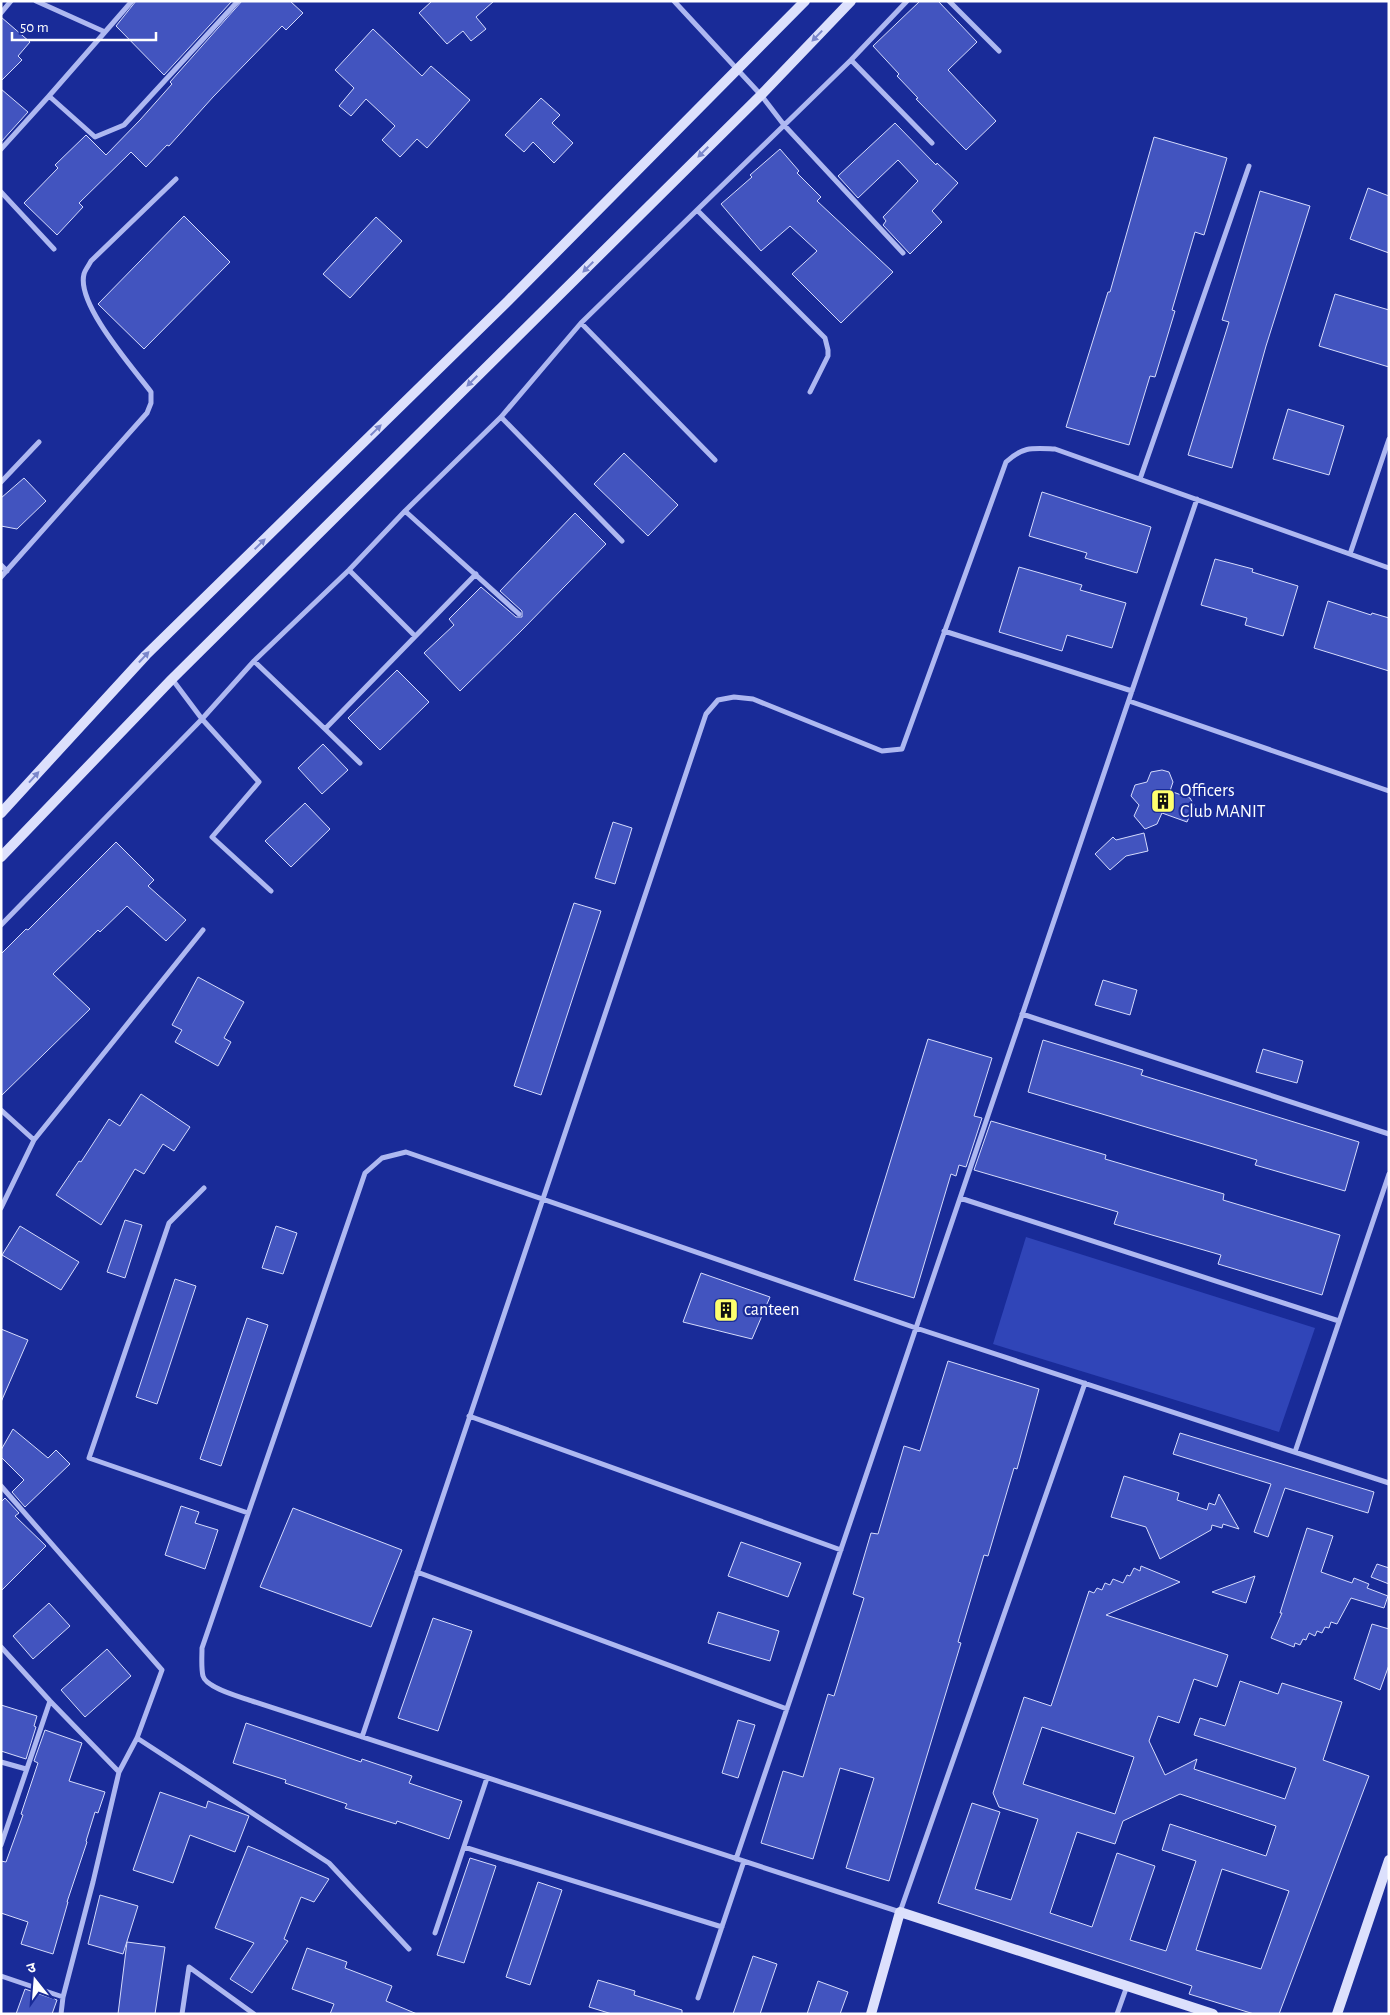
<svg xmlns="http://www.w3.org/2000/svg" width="1390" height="2015" viewBox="0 0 1390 2015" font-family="'Alegreya Sans','Noto Sans Devanagari',sans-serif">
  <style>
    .green { fill: #3045b8 }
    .building { fill: #4254bf; stroke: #d5dbfc; fill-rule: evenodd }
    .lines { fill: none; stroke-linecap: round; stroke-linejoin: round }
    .street { stroke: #aeb8f1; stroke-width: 5 }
    .secondary { stroke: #dce0fc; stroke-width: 10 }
    .oneway { fill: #7a86ca }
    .labels { text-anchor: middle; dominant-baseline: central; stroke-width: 4.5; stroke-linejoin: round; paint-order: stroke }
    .poi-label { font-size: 18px; fill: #fff; stroke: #192b98; text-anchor: start }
  </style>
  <rect width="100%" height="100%" fill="#192b98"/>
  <path class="green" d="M 1026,1237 L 1315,1328 L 1279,1432 L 993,1344 Z"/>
  <path class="building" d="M 136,1 L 232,1 L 164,75 L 116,26 Z
    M 242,1 L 290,1 L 303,13 L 286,30 L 282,26 L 213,97 L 169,146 L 167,145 L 146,167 L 131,152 L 79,203 L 83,207 L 57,235 L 24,203 L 58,168 L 55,165 L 86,135 L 106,155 L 140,120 L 172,84 L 170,82 Z
    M 432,1 L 494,1 L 476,17 L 486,29 L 471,41 L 463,31 L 447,44 L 419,13 Z
    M 920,1 L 938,1 L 977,42 L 948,70 L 996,121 L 966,150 L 916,99 L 918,98 L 897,76 L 899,74 L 873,46 Z
    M 1,17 L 30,42 L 18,56 L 22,60 L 1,81 Z
    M 373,29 L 422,76 L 431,66 L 470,100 L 427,148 L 417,139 L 400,157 L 382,140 L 395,126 L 366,99 L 351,116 L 339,106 L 354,88 L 335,70 Z
    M 1,89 L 28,112 L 1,142 Z
    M 541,98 L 560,115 L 552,123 L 573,143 L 554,163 L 533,142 L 524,152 L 505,135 Z
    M 895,123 L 936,165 L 937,163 L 958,183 L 932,211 L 942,222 L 910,254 L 883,225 L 886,221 L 883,217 L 918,181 L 898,160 L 858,198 L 838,176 Z
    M 1154,137 L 1227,158 L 1204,235 L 1195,232 L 1172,310 L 1175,311 L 1155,377 L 1150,376 L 1129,445 L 1066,427 L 1108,292 L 1110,292 Z
    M 780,149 L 799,171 L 797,173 L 821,197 L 817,201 L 893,272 L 841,323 L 792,274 L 817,251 L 790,226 L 761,251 L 721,204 L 752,177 L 750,175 Z
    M 1368,188 L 1389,196 L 1389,253 L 1350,239 Z
    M 1260,191 L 1310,206 L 1266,346 L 1232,468 L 1188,455 L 1229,322 L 1222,320 Z
    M 184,216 L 230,262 L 144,349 L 98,304 Z
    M 376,217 L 402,241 L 350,298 L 323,274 Z
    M 1335,294 L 1389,310 L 1389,367 L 1319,346 Z
    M 1288,409 L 1344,426 L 1329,475 L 1273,459 Z
    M 624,453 L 678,505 L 648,536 L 594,484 Z
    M 24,478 L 46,501 L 17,529 L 1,526 L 1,498 Z
    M 1042,492 L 1151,527 L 1137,573 L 1085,558 L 1087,553 L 1029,536 Z
    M 575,513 L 606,544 L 523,629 L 460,691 L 424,653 L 454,625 L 449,619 L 481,587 L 516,617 L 522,617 L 522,611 L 500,591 Z
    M 1215,559 L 1253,569 L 1252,572 L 1298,586 L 1283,636 L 1245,625 L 1247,618 L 1201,605 Z
    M 1019,567 L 1082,585 L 1080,590 L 1126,603 L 1112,648 L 1067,635 L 1062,651 L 999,632 Z
    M 1328,601 L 1371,615 L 1372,613 L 1389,618 L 1389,671 L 1314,648 Z
    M 397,670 L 429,702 L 380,750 L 348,718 Z
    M 323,744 L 348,770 L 322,794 L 298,768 Z
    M 1162,770 L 1169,772 L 1173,782 L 1170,791 L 1190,798 L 1194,805 L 1187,822 L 1162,813 L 1157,824 L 1145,829 L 1134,816 L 1139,805 L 1131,796 L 1135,785 L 1147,782 L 1151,772 Z
    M 305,803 L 330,829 L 291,867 L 265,841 Z
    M 613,822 L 632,828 L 615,884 L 595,878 Z
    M 1144,833 L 1148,851 L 1126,856 L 1110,870 L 1095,854 L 1113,837 L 1116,840 Z
    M 116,842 L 154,880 L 148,886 L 186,920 L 166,941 L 127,906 L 100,932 L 98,930 L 53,974 L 90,1009 L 1,1096 L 1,954 L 26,929 L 28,930 Z
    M 574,903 L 601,911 L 541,1095 L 514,1086 Z
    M 198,977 L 244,1002 L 224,1038 L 231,1042 L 218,1066 L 175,1042 L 182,1030 L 172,1025 Z
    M 1103,980 L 1137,990 L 1130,1015 L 1095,1005 Z
    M 928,1039 L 992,1058 L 974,1116 L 982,1118 L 966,1167 L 959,1165 L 956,1176 L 951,1174 L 914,1298 L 854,1280 Z
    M 1043,1040 L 1143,1070 L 1141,1075 L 1359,1142 L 1345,1191 L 1255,1165 L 1257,1160 L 1028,1092 Z
    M 1263,1049 L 1303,1061 L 1297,1083 L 1256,1072 Z
    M 141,1094 L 190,1127 L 174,1151 L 163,1144 L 144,1174 L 135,1169 L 101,1225 L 56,1195 L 79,1161 L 81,1162 L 109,1119 L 120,1126 Z
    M 991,1121 L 1106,1155 L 1105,1159 L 1224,1194 L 1223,1200 L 1340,1235 L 1322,1295 L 1218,1264 L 1221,1255 L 1114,1224 L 1118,1212 L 974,1170 Z
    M 125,1220 L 142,1225 L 125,1278 L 107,1272 Z
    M 20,1226 L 79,1262 L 61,1290 L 2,1255 Z
    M 276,1226 L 297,1233 L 283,1274 L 262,1268 Z
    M 701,1273 L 770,1297 L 752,1339 L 683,1322 Z
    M 175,1279 L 196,1286 L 157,1404 L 136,1397 Z
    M 247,1318 L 268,1325 L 221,1466 L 200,1459 Z
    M 1,1329 L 28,1340 L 1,1402 Z
    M 948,1361 L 1039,1389 L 1017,1469 L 1014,1468 L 988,1556 L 984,1555 L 958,1642 L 961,1643 L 889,1881 L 846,1868 L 874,1778 L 840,1768 L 813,1859 L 761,1843 L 783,1771 L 803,1777 L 828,1694 L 834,1696 L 864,1598 L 853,1594 L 871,1533 L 878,1534 L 904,1446 L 920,1451 Z
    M 13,1429 L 48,1458 L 56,1450 L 70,1464 L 25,1507 L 12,1492 L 24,1480 L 1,1457 L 1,1450 Z
    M 1180,1433 L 1374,1492 L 1368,1513 L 1285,1488 L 1268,1537 L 1254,1532 L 1271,1484 L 1173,1454 Z
    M 1124,1476 L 1179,1493 L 1177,1500 L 1207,1510 L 1209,1503 L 1215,1505 L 1219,1494 L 1239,1529 L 1223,1524 L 1222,1528 L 1212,1525 L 1211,1530 L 1160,1559 L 1146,1527 L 1111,1517 Z
    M 5,1498 L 19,1513 L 15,1516 L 46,1546 L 1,1591 L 1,1502 Z
    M 181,1506 L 199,1512 L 195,1523 L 218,1530 L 205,1569 L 165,1555 Z
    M 293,1508 L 402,1550 L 371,1627 L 260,1587 Z
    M 1307,1528 L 1333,1536 L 1321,1572 L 1352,1583 L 1354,1578 L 1369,1584 L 1367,1588 L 1388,1596 L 1384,1608 L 1351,1598 L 1337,1624 L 1331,1622 L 1329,1628 L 1325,1627 L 1322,1633 L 1317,1631 L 1315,1636 L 1309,1633 L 1306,1640 L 1303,1639 L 1300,1645 L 1295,1643 L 1294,1647 L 1271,1638 L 1282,1613 L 1280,1613 Z
    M 741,1542 L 801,1563 L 788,1597 L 728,1576 Z
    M 1377,1564 L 1389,1568 L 1389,1584 L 1371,1577 Z
    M 1141,1566 L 1180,1582 L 1106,1615 L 1228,1655 L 1217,1687 L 1194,1679 L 1179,1723 L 1158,1716 L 1149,1741 L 1165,1775 L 1197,1759 L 1194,1769 L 1285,1799 L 1296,1768 L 1194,1735 L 1200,1718 L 1225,1726 L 1240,1681 L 1278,1694 L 1282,1683 L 1342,1702 L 1323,1760 L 1369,1776 L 1279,2014 L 1254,2014 L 1189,1994 L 1192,1986 L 938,1903 L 972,1803 L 1000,1812 L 975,1889 L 1011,1900 L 1038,1819 L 999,1807 L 993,1793 L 1024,1697 L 1051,1706 L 1089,1591 L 1094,1593 L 1097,1588 L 1102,1590 L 1105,1583 L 1110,1585 L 1113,1579 L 1123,1583 L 1127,1575 L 1130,1576 L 1134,1568 L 1140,1571 ZM 1042,1727 L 1134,1757 L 1115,1814 L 1023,1784 ZM 1180,1794 L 1276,1826 L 1266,1856 L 1170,1824 L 1162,1850 L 1196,1861 L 1166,1951 L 1130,1940 L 1155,1866 L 1117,1853 L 1092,1927 L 1050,1913 L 1077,1832 L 1115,1844 L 1123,1821 ZM 1222,1869 L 1289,1891 L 1261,1969 L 1196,1950 Z
    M 1255,1576 L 1246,1603 L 1212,1592 Z
    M 49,1603 L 70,1626 L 33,1659 L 13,1636 Z
    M 718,1612 L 779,1631 L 770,1661 L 708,1643 Z
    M 433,1618 L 472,1631 L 438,1731 L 398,1718 Z
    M 1372,1624 L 1389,1629 L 1389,1665 L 1380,1690 L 1354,1679 Z
    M 107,1649 L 131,1676 L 85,1717 L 61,1690 Z
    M 1,1705 L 37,1716 L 34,1726 L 36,1727 L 26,1759 L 1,1751 Z
    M 738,1720 L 755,1725 L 738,1778 L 722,1773 Z
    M 246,1723 L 361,1762 L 362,1759 L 412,1776 L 409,1783 L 462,1801 L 449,1839 L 397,1821 L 396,1824 L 345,1808 L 347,1804 L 285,1783 L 286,1780 L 233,1763 Z
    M 45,1730 L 82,1743 L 69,1781 L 105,1792 L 98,1813 L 95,1812 L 86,1841 L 87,1842 L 67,1902 L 68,1902 L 53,1954 L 21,1944 L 28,1922 L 1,1913 L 1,1861 L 6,1862 L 23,1815 L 21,1814 L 38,1763 L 34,1761 Z
    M 160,1792 L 206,1808 L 208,1801 L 249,1816 L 235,1852 L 190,1835 L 173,1883 L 133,1870 Z
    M 248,1846 L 329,1879 L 314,1902 L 301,1897 L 284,1939 L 288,1941 L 252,1993 L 230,1979 L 254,1943 L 215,1928 Z
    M 470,1858 L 496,1866 L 464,1963 L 437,1955 Z
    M 538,1882 L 562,1890 L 530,1985 L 506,1977 Z
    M 100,1895 L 138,1906 L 123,1954 L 88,1944 Z
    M 127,1942 L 165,1947 L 155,2014 L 118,2014 Z
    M 307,1948 L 347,1962 L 345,1968 L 392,1986 L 386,2001 L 417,2014 L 330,2014 L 334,2004 L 292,1989 Z
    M 753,1956 L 777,1964 L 760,2014 L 733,2014 Z
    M 598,1980 L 635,1991 L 634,1995 L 682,2010 L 682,2014 L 612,2014 L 589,2007 Z
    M 818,1981 L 848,1992 L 840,2014 L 807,2014 Z
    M 25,1989 L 57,2000 L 52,2014 L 16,2014 Z"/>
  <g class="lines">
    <path class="street" d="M 36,1 L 105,32 L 49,96 L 95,137 L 124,125 L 238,1
      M 674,1 L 761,95 L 784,125 L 903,253
      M 949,1 L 999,51
      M 1,13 L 11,1
      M 105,32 L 132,1
      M 851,60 L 932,143
      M 1,149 L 49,96
      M 1,192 L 54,249
      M 698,211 L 825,338 L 828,350 L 828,356 L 810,392
      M 581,323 L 715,460
      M 501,417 L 622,541
      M 1140,479 L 1249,166
      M 1,482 L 39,442
      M 405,511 L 519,614
      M 1350,554 L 1389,439
      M 1,565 L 7,571
      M 349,570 L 415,636
      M 1,577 L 147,413 L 151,403 L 151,392 C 133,368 76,304 84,274 C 85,270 89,265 91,261 L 176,179
      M 944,631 L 1132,691
      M 254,661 L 325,729 L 476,574
      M 172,679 L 202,719 L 259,782 L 212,837 L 271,891
      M 1129,701 L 1389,791
      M 325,729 L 360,763
      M 1,925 L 202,719 L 254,661 L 349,570 L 405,511 L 501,417 L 581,323 L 851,60 L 907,1
      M 1022,1014 L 1389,1134
      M 1,1110 L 34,1140
      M 204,1188 L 169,1223 L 89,1458 L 248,1513
      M 960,1198 L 1339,1321
      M 1,1208 L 34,1140 L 203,930
      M 1085,1383 L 900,1912 L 252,1701 C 241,1697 206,1688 203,1676 C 201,1668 202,1657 202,1648 L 365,1173 L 382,1158 L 406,1152 L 916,1328 L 1389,1483
      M 469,1416 L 841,1550
      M 1295,1452 L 1389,1174
      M 1,1486 L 162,1670 L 137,1738 L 119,1772 L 93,1882 L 63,1997
      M 417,1572 L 787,1709
      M 1,1647 L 50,1701 L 119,1772
      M 362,1737 L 706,714 L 718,700 L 734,697 L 753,699 L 882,751 L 902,749 L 1006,462 C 1023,446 1033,448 1055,449 L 1389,568
      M 137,1738 L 329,1863 L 409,1949
      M 1,1762 L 26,1769
      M 1,1845 L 50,1701
      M 464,1847 L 722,1927
      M 736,1859 L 1197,499
      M 435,1933 L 487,1778
      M 1,1976 L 63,1997 L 61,2014
      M 698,1998 L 744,1861
      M 182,2014 L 189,1967 L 254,2014
      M 1117,2014 L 1127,1986"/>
    <path class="secondary" d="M 1,813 L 146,655 L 508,301 L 805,1
      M 1,857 L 172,679 L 761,95 L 851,1
      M 871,2014 L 900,1912 L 1213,2014
      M 1337,2014 L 1389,1860"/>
  </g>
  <defs><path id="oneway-solid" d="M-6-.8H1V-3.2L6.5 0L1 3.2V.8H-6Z" transform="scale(1.25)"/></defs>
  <g class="oneway">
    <use href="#oneway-solid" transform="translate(817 36) rotate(134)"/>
    <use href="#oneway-solid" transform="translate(703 152) rotate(135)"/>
    <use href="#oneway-solid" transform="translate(588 267) rotate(135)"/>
    <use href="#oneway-solid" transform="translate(472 381) rotate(135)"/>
    <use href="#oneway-solid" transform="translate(376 430) rotate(-44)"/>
    <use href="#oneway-solid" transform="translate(260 544) rotate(-44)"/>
    <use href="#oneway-solid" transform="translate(144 657) rotate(-47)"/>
    <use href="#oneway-solid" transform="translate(34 777) rotate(-48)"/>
  </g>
  <defs>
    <symbol id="building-square" viewBox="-11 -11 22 22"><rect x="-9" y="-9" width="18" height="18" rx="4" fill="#feff6e" stroke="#192b98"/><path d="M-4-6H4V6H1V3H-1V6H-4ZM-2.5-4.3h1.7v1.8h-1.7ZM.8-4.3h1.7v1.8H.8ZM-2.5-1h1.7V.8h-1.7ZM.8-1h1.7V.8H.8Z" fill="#111"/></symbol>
  </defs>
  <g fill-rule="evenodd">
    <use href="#building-square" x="1149" y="787" width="28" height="28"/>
    <use href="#building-square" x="712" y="1296" width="28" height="28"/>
  </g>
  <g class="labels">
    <g class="poi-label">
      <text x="1180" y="791">Officers<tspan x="1180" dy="21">Club MANIT</tspan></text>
      <text x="744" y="1310">canteen</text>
    </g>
  </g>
  <rect width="1390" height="2015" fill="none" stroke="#ffffff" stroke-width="5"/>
  <g transform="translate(35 1980) rotate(343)" stroke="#192b98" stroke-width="4" paint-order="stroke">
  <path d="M0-4L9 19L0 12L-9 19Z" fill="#ffffff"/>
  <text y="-8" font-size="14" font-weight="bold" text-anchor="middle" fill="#ffffff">उ</text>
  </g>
  <path d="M12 32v8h144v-8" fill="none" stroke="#ffffff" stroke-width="2.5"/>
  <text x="20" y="32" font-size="15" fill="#ffffff" stroke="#192b98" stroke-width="4" paint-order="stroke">50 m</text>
</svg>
